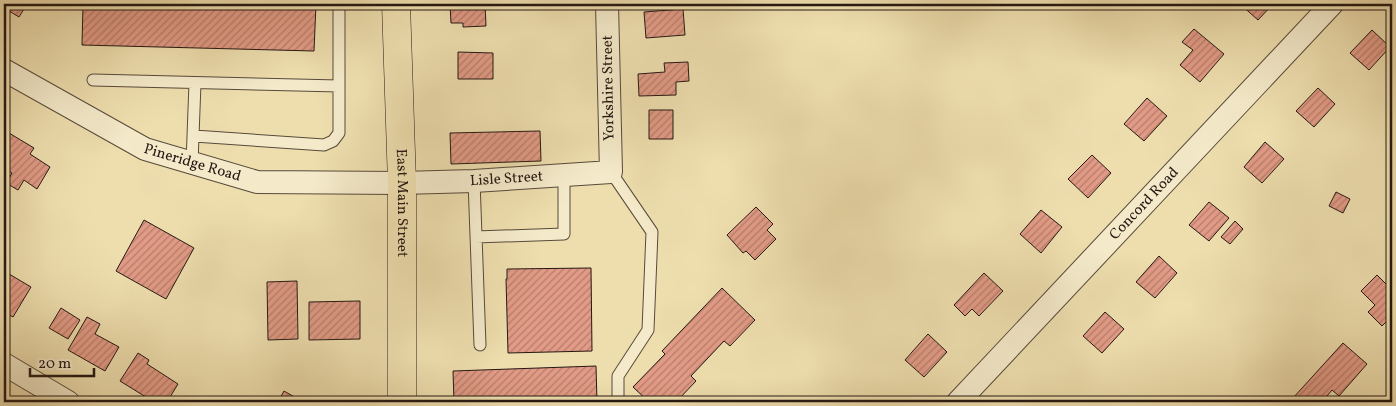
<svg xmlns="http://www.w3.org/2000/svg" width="1396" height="406" viewBox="0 0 1396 406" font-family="Vollkorn,serif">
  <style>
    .building { fill: url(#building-hatch); stroke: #251813 }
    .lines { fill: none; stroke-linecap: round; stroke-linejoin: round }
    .service-casing { stroke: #574a3a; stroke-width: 13 }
    .minor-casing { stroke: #574a3a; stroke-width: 24 }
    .trunk-casing { stroke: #251813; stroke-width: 29 }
    .service { stroke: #f4eaca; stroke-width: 11 }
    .minor { stroke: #f4eaca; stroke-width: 22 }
    .trunk { stroke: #eedeae; stroke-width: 28 }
    .labels { text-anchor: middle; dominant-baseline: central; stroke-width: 4; stroke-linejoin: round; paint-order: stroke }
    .street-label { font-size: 15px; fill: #251813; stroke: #f4eaca }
  </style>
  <defs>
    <pattern id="building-hatch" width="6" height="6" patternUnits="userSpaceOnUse" patternTransform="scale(1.25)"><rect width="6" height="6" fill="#e29b86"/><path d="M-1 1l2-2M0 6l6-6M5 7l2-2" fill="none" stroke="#b77d6c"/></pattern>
  </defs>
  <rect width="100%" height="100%" fill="#eedeae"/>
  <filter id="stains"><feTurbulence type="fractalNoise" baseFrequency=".004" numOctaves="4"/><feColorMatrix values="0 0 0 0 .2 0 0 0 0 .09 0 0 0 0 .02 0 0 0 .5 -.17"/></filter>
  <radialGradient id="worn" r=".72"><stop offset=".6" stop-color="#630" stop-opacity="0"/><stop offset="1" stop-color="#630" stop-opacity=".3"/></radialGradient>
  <path class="building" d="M 4,4 L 27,4 L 19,17 L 4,8 Z
    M 83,4 L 316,4 L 314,51 L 82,45 Z
    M 450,4 L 485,4 L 486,26 L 463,27 L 463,23 L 451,23 Z
    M 1240,4 L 1273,4 L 1258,20 Z
    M 683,9 L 685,35 L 646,38 L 644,12 Z
    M 1194,29 L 1224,54 L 1200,82 L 1180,65 L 1193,50 L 1182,42 Z
    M 1372,30 L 1390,47 L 1369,70 L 1350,53 Z
    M 458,52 L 493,53 L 493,79 L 458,79 Z
    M 688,62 L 689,81 L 676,82 L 676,95 L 639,96 L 638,74 L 665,72 L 664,63 Z
    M 1318,88 L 1335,104 L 1314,127 L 1296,111 Z
    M 1147,98 L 1167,116 L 1144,141 L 1124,124 Z
    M 649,110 L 673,110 L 673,139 L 649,139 Z
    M 4,130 L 34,148 L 30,154 L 50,167 L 37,189 L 24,180 L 18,190 L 6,183 L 12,173 L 4,168 Z
    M 540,131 L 541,161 L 451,164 L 450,133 Z
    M 1265,142 L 1284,159 L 1262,183 L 1244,167 Z
    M 1092,155 L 1111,173 L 1088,198 L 1068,179 Z
    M 1336,192 L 1350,199 L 1343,213 L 1329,206 Z
    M 1209,202 L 1229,218 L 1209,241 L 1189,225 Z
    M 756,207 L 773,224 L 767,230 L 776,239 L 755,260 L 746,251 L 743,253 L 727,235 Z
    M 1041,210 L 1062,227 L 1041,253 L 1020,234 Z
    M 144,220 L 194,248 L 166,299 L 116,271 Z
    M 1235,221 L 1243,229 L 1230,244 L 1221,237 Z
    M 1159,256 L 1177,273 L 1155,298 L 1136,282 Z
    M 591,268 L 592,351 L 508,353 L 506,279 L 507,279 L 507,269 Z
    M 4,271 L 31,287 L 13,317 L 4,312 Z
    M 984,273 L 1003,291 L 979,316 L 972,309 L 965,316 L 954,305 Z
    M 1377,275 L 1387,285 L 1392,280 L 1392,316 L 1382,326 L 1368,312 L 1375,305 L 1361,291 Z
    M 297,281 L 298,339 L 268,340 L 267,282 Z
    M 722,288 L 755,320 L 730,346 L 724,341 L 691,376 L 696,381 L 676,402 L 649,402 L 633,387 L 665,354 L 662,351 Z
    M 360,301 L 360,339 L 309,340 L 309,302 Z
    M 61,308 L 80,320 L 68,339 L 49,328 Z
    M 1105,312 L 1124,329 L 1102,353 L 1083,336 Z
    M 87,317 L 100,324 L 95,334 L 119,347 L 105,371 L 68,350 Z
    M 928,334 L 947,352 L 924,377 L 905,360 Z
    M 1343,343 L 1367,364 L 1339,396 L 1332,390 L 1322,402 L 1298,402 L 1293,398 Z
    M 138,353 L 149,360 L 147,364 L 178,384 L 167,402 L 154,402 L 120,381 Z
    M 596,366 L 597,402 L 454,402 L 453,371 Z
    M 284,391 L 298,399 L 296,402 L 278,402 Z"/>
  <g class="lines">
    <defs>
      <path id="service" d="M 93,80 L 339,86
        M 194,136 L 324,145 L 333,141 L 339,133 L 339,4
        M 192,163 L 195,83
        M 611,172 L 652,232 L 648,330 L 618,376 L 618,402
        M 474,181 L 480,345
        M 476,237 L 564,234 L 564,175"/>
      <g id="minor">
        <path id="s1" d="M 4,70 L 145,149 L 257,182 L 402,183 L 474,181 L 611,172 L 607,4"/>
        <path d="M 4,364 L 68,402"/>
        <path id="s2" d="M 958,402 L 1332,4"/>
      </g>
      <g id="trunk">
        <path id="s3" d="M 396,4 L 402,183 L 402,402"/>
      </g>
    </defs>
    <use href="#service" class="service-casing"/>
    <use href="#minor" class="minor-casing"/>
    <use href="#trunk" class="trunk-casing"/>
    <use href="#service" class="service"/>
    <use href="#minor" class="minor"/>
    <use href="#trunk" class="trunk"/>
  </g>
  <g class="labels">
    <g class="street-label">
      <text transform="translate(609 88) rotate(-91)">Yorkshire Street</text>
      <text stroke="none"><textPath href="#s1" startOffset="211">Pineridge Road</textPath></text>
      <text stroke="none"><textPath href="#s1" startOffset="528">Lisle Street</textPath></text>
      <text stroke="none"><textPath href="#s3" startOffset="199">East Main Street</textPath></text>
      <text stroke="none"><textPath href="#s2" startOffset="272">Concord Road</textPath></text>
    </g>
  </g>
  <rect width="1396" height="406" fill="none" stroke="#eedeae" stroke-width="20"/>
  <rect x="5" y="5" width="1386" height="396" fill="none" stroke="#251813" stroke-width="2.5"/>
  <rect x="10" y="10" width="1376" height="386" fill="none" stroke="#251813"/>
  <path d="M30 368v8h64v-8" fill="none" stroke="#251813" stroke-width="2.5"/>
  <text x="38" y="368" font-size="15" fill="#251813" stroke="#f4eaca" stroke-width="4" paint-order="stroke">20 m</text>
  <rect width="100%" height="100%" filter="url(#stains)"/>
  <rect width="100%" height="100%" fill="url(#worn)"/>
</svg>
